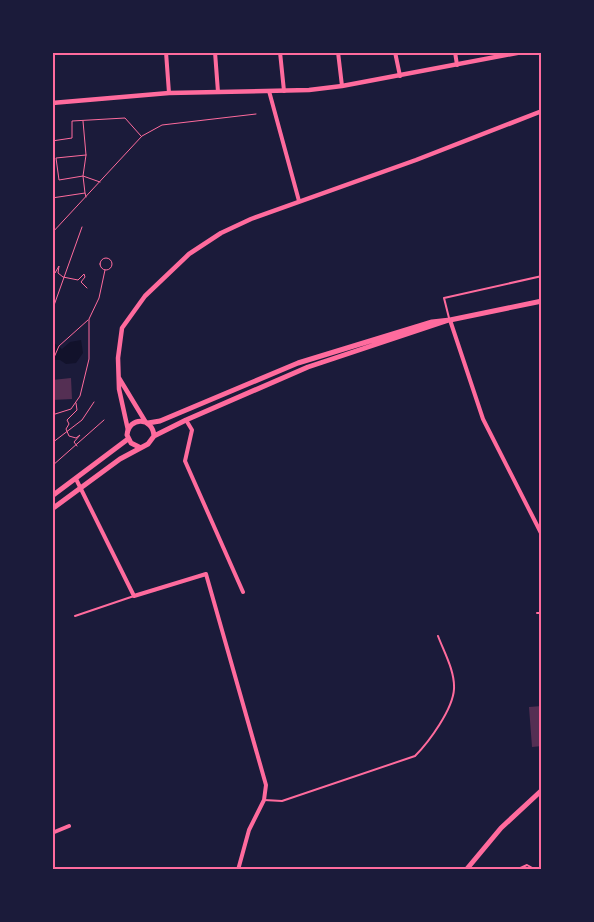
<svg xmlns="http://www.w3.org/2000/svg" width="594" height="922" viewBox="0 0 594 922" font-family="Helvetica,sans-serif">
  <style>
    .water { fill: #12122b }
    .building { fill: #542f53 }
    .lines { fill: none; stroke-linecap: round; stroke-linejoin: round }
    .path { stroke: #ff6b9d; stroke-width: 1 }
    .service { stroke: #ff6b9d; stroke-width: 2 }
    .minor { stroke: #ff6b9d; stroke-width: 4 }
    .tertiary { stroke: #ff6b9d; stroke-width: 4.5 }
    .secondary { stroke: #ff6b9d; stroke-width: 5 }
    .neatline { fill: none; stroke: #ff6b9d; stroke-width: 2 }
  </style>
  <rect width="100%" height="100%" fill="#1b1b3a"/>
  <path class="water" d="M 81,340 L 83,353 L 76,363 L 66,364 L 60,360 L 53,360 L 53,342 L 62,349 L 70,342 Z"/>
  <path class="building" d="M 71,378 L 72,399 L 52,400 L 52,380 Z
    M 542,706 L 542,746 L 532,747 L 529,707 Z"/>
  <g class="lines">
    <path class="path" d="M 83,121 L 86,155 L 83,176 L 85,193
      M 52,141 L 72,138 L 72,121 L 125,118 L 141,136
      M 86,155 L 56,158 L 59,180 L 83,176 L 100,182
      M 52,198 L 85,193 L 86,197
      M 52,233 L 142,136 L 162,125 L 256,114
      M100 264a6 6 0 1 1 12 0a6 6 0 1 1-12 0Z
      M 52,272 L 55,273 L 59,266 L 58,273 L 63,277 L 78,280 L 84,274 L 85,277 L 81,282 L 87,288
      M 52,311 L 82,227
      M 52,362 L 59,346 L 88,320
      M 76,403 L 77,410 L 67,420 L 69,424 L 66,429 L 69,436 L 76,438 L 80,435 L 74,442 L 77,446
      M 52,415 L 71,409 L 80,396 L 89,359 L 89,319 L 99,298 L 105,270
      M 52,443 L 82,420 L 94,402
      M 52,466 L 104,420"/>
    <path class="service" d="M 449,318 L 444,298 L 542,276
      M 537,613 L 542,613
      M 75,616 L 134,596
      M 264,800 L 282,801 L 415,756 C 429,742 453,709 454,689 C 455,671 444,652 438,636
      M 516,870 L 527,865 L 536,870"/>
    <path class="minor" d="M 166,52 L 169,93
      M 215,52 L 218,92
      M 280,52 L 284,91
      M 338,52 L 342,86
      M 395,52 L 400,76
      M 455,52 L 457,65
      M 269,91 L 299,201
      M 450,320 L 483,419 L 542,535
      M 186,420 L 192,430 L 185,461 L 243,592
      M 76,479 L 134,596 L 206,574 L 266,785 L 264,800 L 249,830 L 238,870
      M 52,833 L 69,826"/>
    <path class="tertiary" d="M 52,103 L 169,93 L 309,90 L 342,86 L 522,52
      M 119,378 L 145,421
      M 128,430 L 119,389 L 118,358 L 122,328 L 145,296 L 189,254 L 221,233 L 251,219 L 416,160 L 542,111"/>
    <path class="secondary" d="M 148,423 L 160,421 L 298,363 L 432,322 L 450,320 L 542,301
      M 139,447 L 131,443 L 127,435 C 129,416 153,417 154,436
      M 52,496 L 128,439
      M 52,509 L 120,459 L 148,444 L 154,436 L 186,420 L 308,367 L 449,320
      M 466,870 L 501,828 L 542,790"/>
  </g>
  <rect width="594" height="922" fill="none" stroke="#1b1b3a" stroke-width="108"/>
  <rect x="54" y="54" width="486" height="814" class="neatline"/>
</svg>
